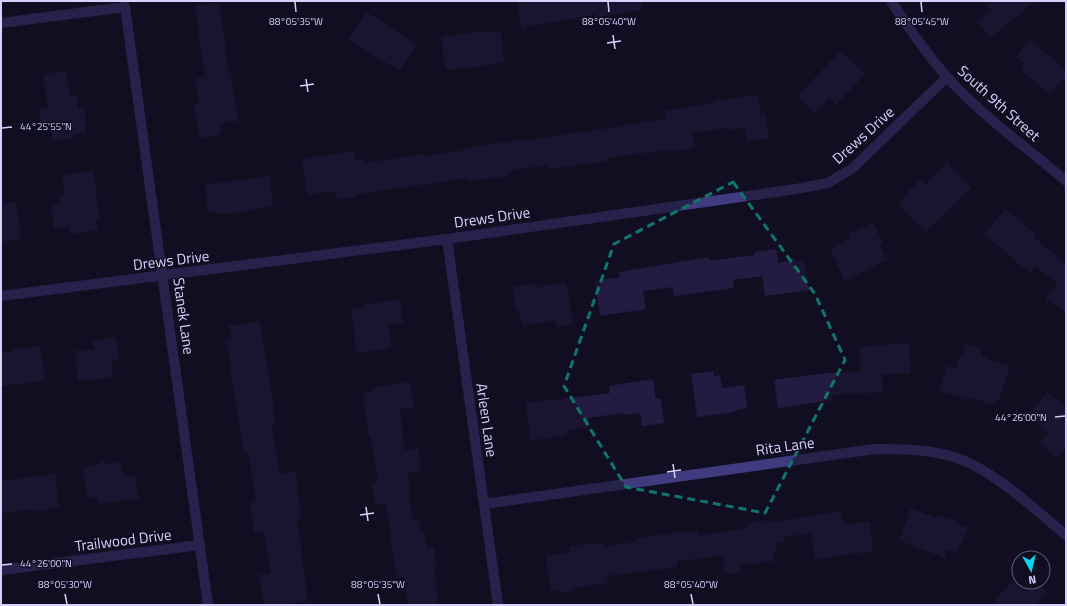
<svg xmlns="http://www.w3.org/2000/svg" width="1067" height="606" viewBox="0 0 1067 606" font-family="'Titillium Web',sans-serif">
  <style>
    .building { fill: #241b42 }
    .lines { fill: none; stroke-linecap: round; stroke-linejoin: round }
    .minor { stroke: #403b7f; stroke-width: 10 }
    .marked { fill: none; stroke: #0f766e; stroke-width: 3; stroke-dasharray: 8 5; stroke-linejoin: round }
    .ticks { fill: none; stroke: #d7d1fd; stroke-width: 1.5 }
    .labels { text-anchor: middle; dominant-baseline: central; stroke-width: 3; stroke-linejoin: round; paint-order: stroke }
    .street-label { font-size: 15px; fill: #d7d1fd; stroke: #120e22 }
    .ticks-label { font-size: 10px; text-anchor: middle; fill: #d7d1fd; stroke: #120e22; stroke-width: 3; stroke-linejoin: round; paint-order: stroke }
  </style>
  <rect width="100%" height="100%" fill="#120e22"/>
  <path class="building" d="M 517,1 L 641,1 L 642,10 L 596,17 L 596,14 L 522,28 Z
    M 983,1 L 1035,1 L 990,38 L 977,21 L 991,11 Z
    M 219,2 L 229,74 L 231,73 L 238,121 L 220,123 L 221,134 L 199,138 L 194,105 L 199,105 L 195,79 L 205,77 L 195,6 Z
    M 366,12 L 417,44 L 400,71 L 348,40 Z
    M 481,31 L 481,33 L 500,31 L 505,62 L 473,67 L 465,68 L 465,67 L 446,70 L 441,37 Z
    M 1030,40 L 1066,70 L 1066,76 L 1050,94 L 1020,69 L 1024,64 L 1016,57 Z
    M 841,51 L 865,74 L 836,105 L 829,98 L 815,113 L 797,96 Z
    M 66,71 L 70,96 L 77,95 L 78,108 L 84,107 L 86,132 L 73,134 L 74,138 L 52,141 L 51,130 L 42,132 L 39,109 L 48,107 L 43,74 Z
    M 758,95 L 761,115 L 766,114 L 769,138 L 747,141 L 745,128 L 728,130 L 728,128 L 692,133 L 695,148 L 670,151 L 670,149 L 607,158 L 608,161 L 549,169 L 549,165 L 507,171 L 508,176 L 467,181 L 467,178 L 357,194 L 357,196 L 336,199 L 335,191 L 307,195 L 302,159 L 354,151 L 356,161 L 363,160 L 364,163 L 425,154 L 425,156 L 463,151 L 463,148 L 528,139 L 528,140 L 623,126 L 623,125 L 666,119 L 664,111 L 714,103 L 714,101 Z
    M 947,163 L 971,188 L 926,232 L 899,204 L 905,197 L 904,196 L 921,179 L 926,184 Z
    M 93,171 L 100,220 L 96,221 L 98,230 L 70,234 L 69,227 L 54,229 L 51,206 L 60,205 L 59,195 L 65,194 L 62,175 Z
    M 270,176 L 273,206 L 255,208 L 255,210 L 236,213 L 218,214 L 218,212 L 208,213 L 205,185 Z
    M 16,202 L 21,239 L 1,242 L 1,204 Z
    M 1005,209 L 1036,234 L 1033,237 L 1066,264 L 1066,312 L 1045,299 L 1058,284 L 1036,266 L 1030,273 L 984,234 Z
    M 873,223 L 883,243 L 879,245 L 887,260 L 845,281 L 830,249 L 851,237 L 849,234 Z
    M 776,249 L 778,263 L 795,260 L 796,262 L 805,261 L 809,290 L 765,296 L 762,276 L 733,280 L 734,288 L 674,296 L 673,287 L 643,291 L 646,309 L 600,316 L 595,281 L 620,277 L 619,272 L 709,257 L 710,261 L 754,255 L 754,252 Z
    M 537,283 L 538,287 L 566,283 L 573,324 L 556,327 L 555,320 L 522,326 L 519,310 L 516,311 L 512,287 Z
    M 400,300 L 403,323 L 388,325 L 391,348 L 357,353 L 351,309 L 362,308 L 362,305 Z
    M 260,321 L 276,424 L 272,424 L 280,474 L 296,472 L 301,521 L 297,521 L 308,601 L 279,605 L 264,605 L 259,575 L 270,574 L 264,531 L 254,532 L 250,501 L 256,501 L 249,453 L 244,454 L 226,339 L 231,338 L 229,326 Z
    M 116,337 L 119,360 L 111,361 L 113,377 L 78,381 L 75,351 L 94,349 L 93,340 Z
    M 909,343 L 911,373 L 882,374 L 883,392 L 832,395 L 833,400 L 778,408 L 774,380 L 826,373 L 861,372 L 859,347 Z
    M 965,344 L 983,350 L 981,356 L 989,358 L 988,359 L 1010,366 L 999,400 L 996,400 L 994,405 L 970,397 L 969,401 L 939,391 L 947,366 L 956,369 L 960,355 L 962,356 Z
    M 40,346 L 45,380 L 1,386 L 1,353 L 14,351 L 14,349 Z
    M 713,371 L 714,376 L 720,375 L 722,388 L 744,385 L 747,408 L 735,410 L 735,412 L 697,417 L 691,374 Z
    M 653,379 L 656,399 L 661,399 L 664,423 L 642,426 L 640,413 L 623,415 L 623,413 L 588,418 L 589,427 L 566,430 L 567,435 L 530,441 L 526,403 L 610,393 L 609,386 Z
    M 410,382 L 414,407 L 400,409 L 405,450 L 418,448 L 421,471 L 408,472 L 410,490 L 408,490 L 413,521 L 419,520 L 421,534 L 425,534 L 426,548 L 434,547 L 436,568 L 435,568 L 436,578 L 435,579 L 439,605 L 408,605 L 404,576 L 396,577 L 386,503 L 375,504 L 372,483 L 378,482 L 371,437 L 369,437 L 363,393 L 374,391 L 373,388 Z
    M 1047,392 L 1066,407 L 1066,447 L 1057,458 L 1040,443 L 1048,433 L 1029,414 Z
    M 101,460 L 107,464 L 121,462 L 123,476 L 135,475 L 139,499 L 99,504 L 98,497 L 87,498 L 83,467 L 98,465 Z
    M 55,474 L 59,508 L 34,511 L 33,509 L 1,513 L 1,481 Z
    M 911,508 L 936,518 L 938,514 L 957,521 L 956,525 L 968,527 L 957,553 L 947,549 L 944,558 L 899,540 Z
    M 841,511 L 843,524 L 870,522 L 873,551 L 815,559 L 811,533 L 784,537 L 784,542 L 776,544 L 777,551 L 773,552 L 774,561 L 740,565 L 741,572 L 725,574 L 723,556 L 677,561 L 677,567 L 607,576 L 608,583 L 572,588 L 570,591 L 563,592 L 560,590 L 551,591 L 546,556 L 571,552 L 570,546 L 593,543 L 593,545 L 603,543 L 604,547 L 636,542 L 636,539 L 678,532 L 698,531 L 699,535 L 748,529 L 747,523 L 770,520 L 770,522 L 781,521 Z
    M 1011,582 L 1035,582 L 1047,591 L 1036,605 L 992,605 Z"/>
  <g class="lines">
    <path class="minor" d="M 891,1 C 908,27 926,53 947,77 C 982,116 1026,147 1066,181
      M 1,23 L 125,7 L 208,605
      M 447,239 L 498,605
      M 1,296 L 447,239 L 796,189 L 828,183 L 853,168 L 947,77
      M 484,504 L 875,449 C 902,449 928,449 954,457 C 993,469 1034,509 1066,535
      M 1,570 L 200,545"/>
  </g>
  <path d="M0 0H1067V606H0ZM 733,182 L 815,294 L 845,360 L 765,513 L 626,487 L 564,386 L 614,244 Z" fill="#120e22" fill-opacity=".55" fill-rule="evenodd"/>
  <path class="marked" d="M 733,182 L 815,294 L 845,360 L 765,513 L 626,487 L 564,386 L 614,244 Z"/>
  <path class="ticks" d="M 295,2 L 296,12M 608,2 L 609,12M 921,2 L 922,12M 613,35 L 615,49M 607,43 L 621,41M 306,79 L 308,92M 300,86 L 314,84M 2,128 L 12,127M 1055,417 L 1065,416M 673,464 L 675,478M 667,472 L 681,470M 366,507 L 368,521M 360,515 L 374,513M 2,565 L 12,564M 65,594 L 67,604M 378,594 L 380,604M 691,594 L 693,604"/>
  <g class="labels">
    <g class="street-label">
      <text transform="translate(999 103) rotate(42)">South 9th Street</text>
      <text transform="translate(863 135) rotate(-42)">Drews Drive</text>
      <text transform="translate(492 217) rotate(-8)">Drews Drive</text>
      <text transform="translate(171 260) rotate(-7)">Drews Drive</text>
      <text transform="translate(184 316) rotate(82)">Stanek Lane</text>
      <text transform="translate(487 420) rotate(82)">Arleen Lane</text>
      <text transform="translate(785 446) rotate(-8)">Rita Lane</text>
      <text transform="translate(123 540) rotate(-7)">Trailwood Drive</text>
    </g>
  </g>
  <g class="ticks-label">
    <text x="296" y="25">88°05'35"W</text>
    <text x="609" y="25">88°05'40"W</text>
    <text x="922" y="25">88°05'45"W</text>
    <text x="46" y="130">44°25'55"N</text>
    <text x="1021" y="421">44°26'00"N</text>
    <text x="46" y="567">44°26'00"N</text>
    <text x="65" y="588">88°05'30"W</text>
    <text x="378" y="588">88°05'35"W</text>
    <text x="691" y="588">88°05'40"W</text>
  </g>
  <rect width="1067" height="606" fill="none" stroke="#d7d1fd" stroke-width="4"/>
  <g transform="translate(1031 570) rotate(172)"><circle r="19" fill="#120e22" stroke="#615c7a"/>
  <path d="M0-3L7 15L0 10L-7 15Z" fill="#09d4f2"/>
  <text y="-6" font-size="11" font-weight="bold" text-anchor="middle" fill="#d7d1fd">N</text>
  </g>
</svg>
